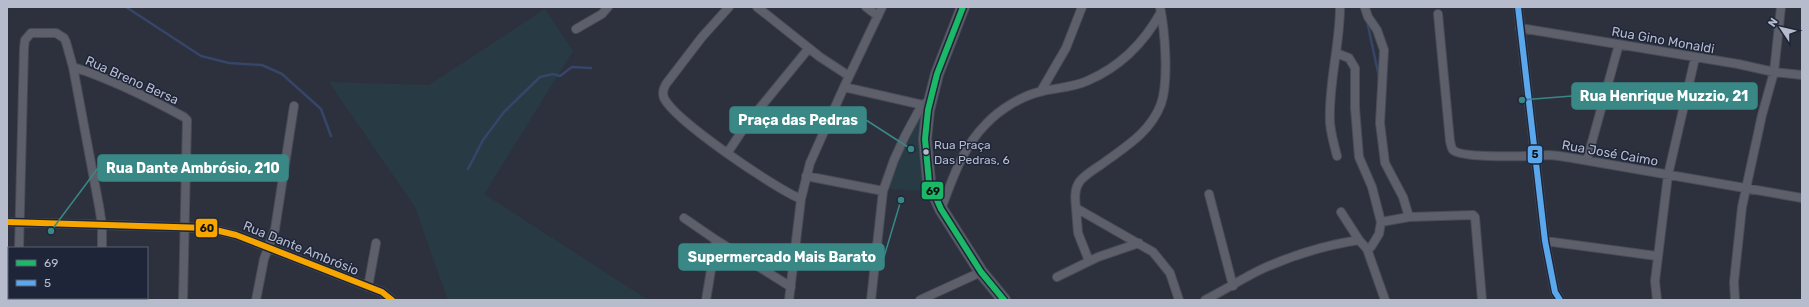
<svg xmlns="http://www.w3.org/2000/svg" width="1809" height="307" viewBox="0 0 1809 307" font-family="Rubik,sans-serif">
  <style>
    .green { fill: #283b44 }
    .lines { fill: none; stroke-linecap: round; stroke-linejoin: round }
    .stream { stroke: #364568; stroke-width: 2.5 }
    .minor-casing { stroke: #494c56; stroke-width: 10 }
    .secondary-casing { stroke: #494c56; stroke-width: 14 }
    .minor { stroke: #5d606a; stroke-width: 8 }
    .secondary { stroke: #5b5e69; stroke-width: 12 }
    .bus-1-casing { stroke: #1e2539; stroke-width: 9 }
    .bus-2-casing { stroke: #1e2539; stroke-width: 9 }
    .bus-3-casing { stroke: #1e2539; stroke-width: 9 }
    .bus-1 { stroke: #1ab867; stroke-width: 6 }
    .bus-2 { stroke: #5aa8eb; stroke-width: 6 }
    .bus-3 { stroke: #f7a600; stroke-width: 6 }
    .bus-dot { fill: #b7bccd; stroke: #1e2539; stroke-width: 1.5 }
    .labels { text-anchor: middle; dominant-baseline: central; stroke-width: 3; stroke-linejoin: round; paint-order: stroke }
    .bus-label { font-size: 12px; fill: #b7bccd; stroke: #1e2539; text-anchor: start }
    .street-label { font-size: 13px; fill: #b7bccd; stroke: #1e2539 }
    .leader { fill: none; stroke: #398886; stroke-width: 1.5 }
    .callout-dot { fill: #398886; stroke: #1e2539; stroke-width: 1.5 }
    .callout { fill: #398886; stroke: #398886; stroke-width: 1.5 }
    .callout-label { font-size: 14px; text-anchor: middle; font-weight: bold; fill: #fff }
    .line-badge { stroke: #1e2539; stroke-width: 1.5 }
    .pale-badge-label { font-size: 11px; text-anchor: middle; font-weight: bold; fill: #111 }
  </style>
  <rect width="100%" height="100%" fill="#2c313d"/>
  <path class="green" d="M 545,9 L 573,51 L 484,194 L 648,300 L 448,300 L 415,207 L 329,82 L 429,85 Z
    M 924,107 L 924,180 L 926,191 L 885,189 L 895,160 Z"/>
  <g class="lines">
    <path class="stream" d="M 126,7 L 201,56 L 229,63 L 262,65 L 282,74 L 321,109 L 331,136
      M 1367,21 L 1379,77
      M 468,169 L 483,140 L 504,112 L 540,77 L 553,74 L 560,76 L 572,67 L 591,68"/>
    <defs>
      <path id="minor" d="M 729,7 L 702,37 L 666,84 C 663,89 662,93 664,98 C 675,121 776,189 801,199
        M 757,7 L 820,57 L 849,76
        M 866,7 L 878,16
        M 1160,7 C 1165,31 1169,81 1161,104 C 1150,133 1125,147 1102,164 C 1095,169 1086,174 1080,181 C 1074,189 1075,199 1076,208 L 1153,252 L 1170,273 L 1179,300
        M 1518,7 L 1545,241 L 1555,292 L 1560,300
        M 1365,8 L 1368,17 L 1377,30 L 1384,50 L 1380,123 L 1385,163 L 1403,197 L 1409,217
        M 1438,14 L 1450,141 C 1451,144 1451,148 1453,150 C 1462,159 1533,156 1548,155 C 1556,155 1564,157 1572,158 L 1802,198
        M 1520,28 L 1738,64 L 1774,72 L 1802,75
        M 576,29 L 602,14 L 608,7
        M 1336,53 L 1349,58 L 1355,68 L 1355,108 L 1359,157 L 1372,187 L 1381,222 L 1379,234 L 1371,247 L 1367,249
        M 73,67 C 111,79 149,98 184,117 L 187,120 L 183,300
        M 844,87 L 923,105
        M 1041,91 L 1066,48 L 1082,7
        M 728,152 L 746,125 L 809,48
        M 1337,156 C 1334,145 1331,134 1330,123 C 1328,84 1340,46 1340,7
        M 1587,160 L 1619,44
        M 806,176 L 883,191
        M 1209,194 L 1233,286
        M 1076,208 L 1078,233 L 1089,261
        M 941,209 C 953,178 962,148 986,124 C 1000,109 1023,95 1043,91 C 1057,88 1074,87 1087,81 C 1120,67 1144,43 1161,12
        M 1341,212 L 1359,240 L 1367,249 L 1385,300
        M 684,218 L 716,240
        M 7,222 L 207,228 L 236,235 L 382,292 L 392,300
        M 1381,222 L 1409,217 L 1473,215 L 1475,217 L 1482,300
        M 1545,241 L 1657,256
        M 19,248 L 24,48 L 25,40 L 31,33 L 56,33 L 64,38 L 66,42 L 73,67 L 99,206 L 102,225 L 102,248
        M 1057,277 L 1098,257 L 1139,243
        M 368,287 L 376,243
        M 17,300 L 17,298
        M 100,300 L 100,298
        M 256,300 L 264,259 L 275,229 L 294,106
        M 706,300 L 716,240 L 791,287
        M 789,300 L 801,199 L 810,163 L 844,87 L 882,7
        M 871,300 L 883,191 L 894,160 L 905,136 L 919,110 L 930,99
        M 920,300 L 981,272
        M 1205,300 C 1225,290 1243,278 1262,269 C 1293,255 1326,245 1359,240
        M 1657,300 L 1655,281 L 1668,175 L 1695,58
        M 1735,300 L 1734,282 L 1742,207 L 1762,115 L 1774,72 L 1781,7"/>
      <path id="secondary" d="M 963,7 L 937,74 L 928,110 L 925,139 L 929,182 L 941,209 L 981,272 L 1004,300"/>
    </defs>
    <use href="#minor" class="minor-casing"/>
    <use href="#secondary" class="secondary-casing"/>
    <use href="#minor" class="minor"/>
    <use href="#secondary" class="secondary"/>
    <defs>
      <path id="bus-1" d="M 963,7 L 937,74 L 928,110 L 925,139 L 929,182 L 941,209 L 981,272 L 1004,300"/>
      <path id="bus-2" d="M 1518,7 L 1545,241 L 1555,292 L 1560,300"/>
      <path id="bus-3" d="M 7,222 L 207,228 L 236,235 L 382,292 L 392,300"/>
    </defs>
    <use href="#bus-1" class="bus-1-casing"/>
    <use href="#bus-2" class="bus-2-casing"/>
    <use href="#bus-3" class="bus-3-casing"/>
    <use href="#bus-1" class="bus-1"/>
    <use href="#bus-2" class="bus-2"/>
    <use href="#bus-3" class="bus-3"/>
  </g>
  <circle class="bus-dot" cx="926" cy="152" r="3.5"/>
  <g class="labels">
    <g class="bus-label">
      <text x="934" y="145">Rua Praça<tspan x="934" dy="15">Das Pedras, 6</tspan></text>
    </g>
    <g class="street-label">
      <text transform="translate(1663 40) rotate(10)">Rua Gino Monaldi</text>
      <text transform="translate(132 80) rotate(24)">Rua Breno Bersa</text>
      <text transform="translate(1610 153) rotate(10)">Rua José Caimo</text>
      <text transform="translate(301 248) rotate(22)">Rua Dante Ambrósio</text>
    </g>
  </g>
  <path class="leader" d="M1522 100L1572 96M911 149L866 120M51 231L98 168M901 200L884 257"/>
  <g class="callout-dot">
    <circle cx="1522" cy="100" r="4"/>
    <circle cx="911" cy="149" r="4"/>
    <circle cx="51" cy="231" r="4"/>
    <circle cx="901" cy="200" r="4"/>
  </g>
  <g class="callout">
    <rect x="1572" y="83" width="185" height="26" rx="4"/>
    <rect x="730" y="107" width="136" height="26" rx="4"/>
    <rect x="98" y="155" width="190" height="26" rx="4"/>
    <rect x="679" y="244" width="205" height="26" rx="4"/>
  </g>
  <g class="callout-label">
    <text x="1664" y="101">Rua Henrique Muzzio, 21</text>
    <text x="798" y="125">Praça das Pedras</text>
    <text x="193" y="173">Rua Dante Ambrósio, 210</text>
    <text x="782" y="262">Supermercado Mais Barato</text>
  </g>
  <g class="line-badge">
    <rect x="1527" y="145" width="16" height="19" rx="4" fill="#5aa8eb"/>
    <rect x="921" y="181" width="23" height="19" rx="4" fill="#1ab867"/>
    <rect x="195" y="218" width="23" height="20" rx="4" fill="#f7a600"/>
  </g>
  <g class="pale-badge-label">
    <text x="1535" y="158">5</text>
    <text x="933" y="195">69</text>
    <text x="207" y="232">60</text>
  </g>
  <rect width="1809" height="307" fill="none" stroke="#b7bccd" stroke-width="16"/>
  <rect x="8" y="247" width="140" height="52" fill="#1e2539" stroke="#5b6174"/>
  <rect x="16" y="260" width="20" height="6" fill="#1ab867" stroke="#5b6174"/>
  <text x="44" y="267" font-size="12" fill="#b7bccd">69</text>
  <rect x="16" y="280" width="20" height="6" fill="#5aa8eb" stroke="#5b6174"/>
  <text x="44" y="287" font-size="12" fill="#b7bccd">5</text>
  <g transform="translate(1781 28) rotate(305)" stroke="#1e2539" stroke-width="3" paint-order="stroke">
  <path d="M0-3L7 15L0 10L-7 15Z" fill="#b7bccd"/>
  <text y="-6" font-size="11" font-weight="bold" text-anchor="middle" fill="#b7bccd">N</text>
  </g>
</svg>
